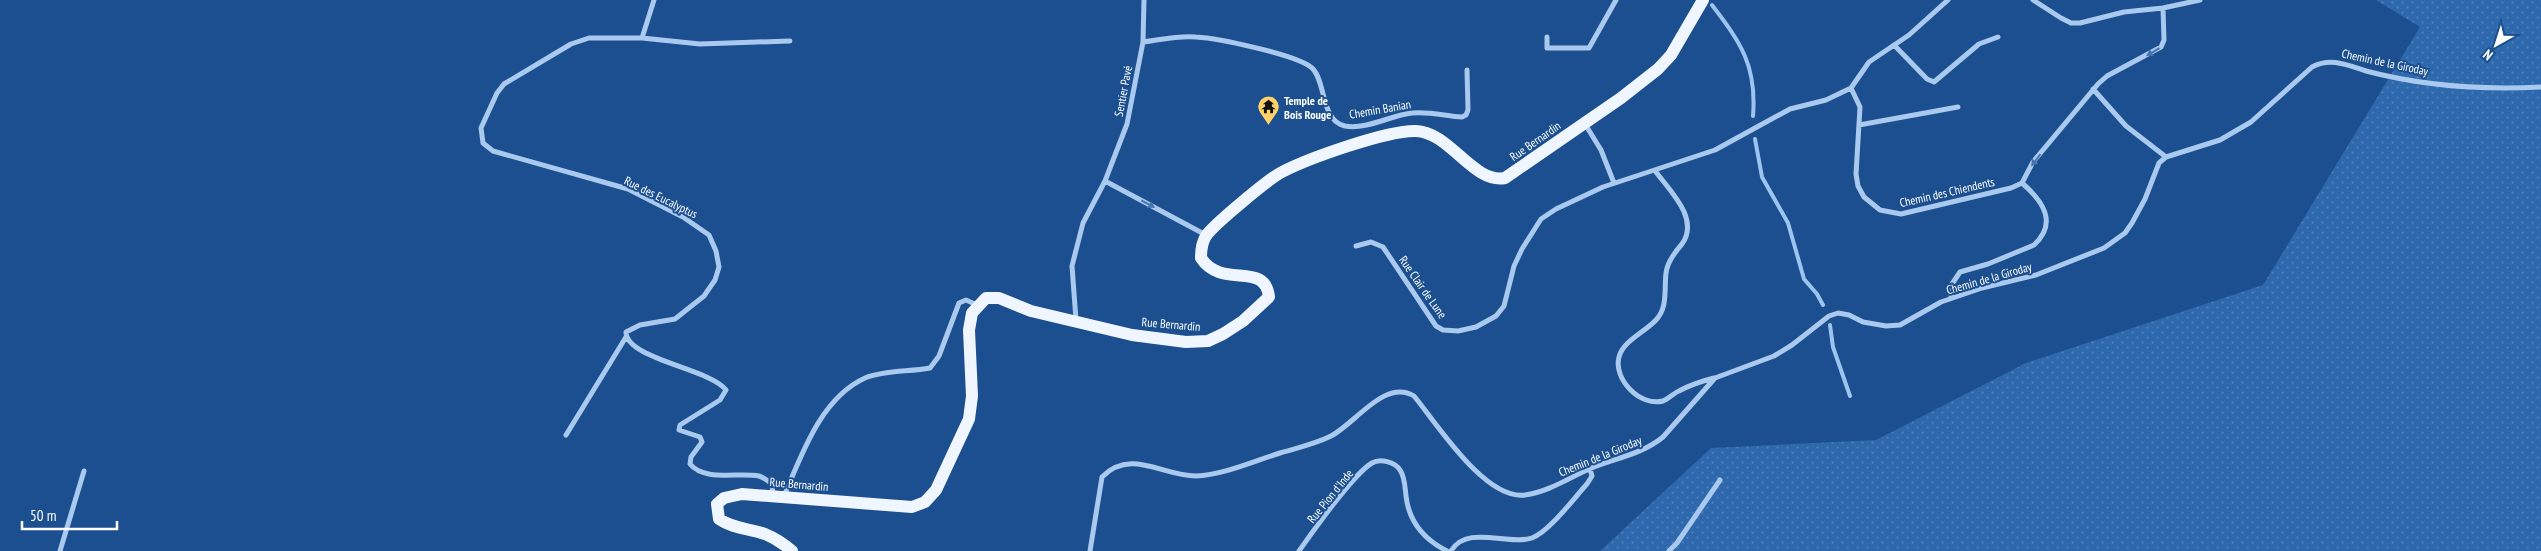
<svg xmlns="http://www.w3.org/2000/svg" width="2541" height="551" viewBox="0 0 2541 551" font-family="'PT Sans Narrow',sans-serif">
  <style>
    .grass { fill: url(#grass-dots) }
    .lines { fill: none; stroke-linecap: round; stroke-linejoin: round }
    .stream { stroke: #9cc4f0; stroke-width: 4 }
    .minor { stroke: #a9c9ee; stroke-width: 5 }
    .primary { stroke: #f0f6ff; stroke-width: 12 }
    .oneway { fill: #4674ac }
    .labels { text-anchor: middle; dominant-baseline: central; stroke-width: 4; stroke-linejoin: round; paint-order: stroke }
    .street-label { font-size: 12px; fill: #fff; stroke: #1b4f8f }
    .poi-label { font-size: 12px; font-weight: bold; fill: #fff; stroke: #1b4f8f; text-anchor: start }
  </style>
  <defs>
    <pattern id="grass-dots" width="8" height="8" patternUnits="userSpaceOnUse" patternTransform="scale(1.25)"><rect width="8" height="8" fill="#2e69ad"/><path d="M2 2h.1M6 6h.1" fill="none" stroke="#4d80b9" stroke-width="1.8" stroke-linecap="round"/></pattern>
  </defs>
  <rect width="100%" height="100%" fill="#1b4f8f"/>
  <path class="grass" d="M 2376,0 L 2541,0 L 2541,551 L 1600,551 L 1711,448 L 1876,440 L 2026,363 L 2263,285 L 2420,27 Z"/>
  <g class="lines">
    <path class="stream" d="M 1712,5 C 1741,43 1757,66 1753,116
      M 1755,139 L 1762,177 L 1788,223 L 1804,279 L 1817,294 L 1823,305
      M 1830,325 L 1833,347 L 1850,396"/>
    <path class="minor" d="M 654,0 L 642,38 L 589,38 L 571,44 L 504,84 L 497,93 L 481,128 L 483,143 L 493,151 L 628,189 L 683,217 L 709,235 L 716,251 L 719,267 L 715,280 L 704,296 L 675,319 L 640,325 L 626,332 C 626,359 711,369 726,390 L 720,400 L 680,425 L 679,430 L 700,437 L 702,442 L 691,457 L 690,464 C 705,482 738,472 759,476 C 763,477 768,481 772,484 L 773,495
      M 1948,0 L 1909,35 L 1869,62 L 1851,88 L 1860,107 L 1856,174 L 1858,186 L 1864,197 L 1880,210 L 1901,214 L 2011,188 L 2022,183 C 2043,201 2058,223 2034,245 L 1988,264 L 1960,272 L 1952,284 L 1951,298
      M 2033,0 L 2061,18 L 2071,23 L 2080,23 L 2124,12 L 2163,8 L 2200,0
      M 1547,37 L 1547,48 L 1589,48 L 1616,0
      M 642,38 L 700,44 L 790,41
      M 1143,42 C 1160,40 1179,35 1196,37 C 1216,38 1300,55 1313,69 C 1326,83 1321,121 1345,126 C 1367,130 1391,115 1412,113 C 1428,111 1446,116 1462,117 L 1466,115 L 1468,110 L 1467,70
      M 1894,45 L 1927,79 L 1934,82 L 1979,44 L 1998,37
      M 2093,89 L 2126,126 L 2166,157
      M 1585,124 L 1601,150 L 1614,183
      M 1859,125 L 1958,107
      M 1656,172 C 1670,191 1700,219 1682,244 C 1675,252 1667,263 1666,273 C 1664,290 1668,307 1656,320 C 1645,332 1623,341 1619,357 C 1613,379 1640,407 1663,401 C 1668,399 1674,393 1679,391 C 1690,385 1702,381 1714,378
      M 1105,181 L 1206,235
      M 2022,183 L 2033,162 L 2098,84 L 2107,76 L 2161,47 L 2164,40 L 2163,8
      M 1356,246 L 1371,242 L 1383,247 L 1436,326 L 1443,330 L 1458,331 L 1476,327 L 1496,316 L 1504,306 L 1514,266 L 1522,249 L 1541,219 L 1556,209 L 1603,187 L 1715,150 L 1790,109 L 1826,100 L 1851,88
      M 1076,320 L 1072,266 L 1083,223 L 1105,181 L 1127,124 L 1143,42 L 1144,0
      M 566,435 L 626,337
      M 784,496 C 802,454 821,398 865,378 C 885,370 909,372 930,368 L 939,356 L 959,303 L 966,300 L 977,305
      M 60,551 L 84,471
      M 1090,551 L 1102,477 C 1131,448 1162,476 1196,476 C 1223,475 1254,461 1280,453 C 1297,448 1315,444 1331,436 C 1355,424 1385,378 1414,396 C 1438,425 1485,500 1525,495 C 1548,492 1569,478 1589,469 C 1615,458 1641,455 1663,437 L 1715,378 L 1774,356 L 1792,345 L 1829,316 L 1838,313 L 1849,315 L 1863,322 L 1886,326 L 1900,325 L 1941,302 L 1982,288 L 2036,275 L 2104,248 L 2125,233 L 2132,223 L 2145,199 L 2159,163 L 2166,157 L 2220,140 L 2251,122 L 2312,67 C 2331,57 2347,65 2366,71 C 2423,86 2483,90 2541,87
      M 1299,551 C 1314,530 1352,475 1372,463 C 1380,458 1395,462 1400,470 C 1405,477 1405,488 1406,496 C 1409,522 1423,539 1447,551
      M 1451,551 C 1467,524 1508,546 1532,538 C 1549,532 1574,498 1587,484 L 1592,476 L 1590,469
      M 1669,551 L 1677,543 L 1720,480"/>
    <path class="primary" d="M 792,551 C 784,544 775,538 765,534 C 748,528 734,529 719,519 L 717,504 L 724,498 L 742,494 L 912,507 L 925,502 L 936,490 L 969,419 L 972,396 L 969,330 L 972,313 L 986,298 L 999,298 L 1031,311 L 1132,335 L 1186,342 L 1208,341 L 1223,334 L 1243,321 L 1269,297 C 1265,260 1222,290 1201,258 C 1201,250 1202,242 1206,236 C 1213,225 1270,178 1282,172 C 1309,158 1388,130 1416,131 C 1450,132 1473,184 1505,178 L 1621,98 L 1658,69 L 1671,55 L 1703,0"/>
  </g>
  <defs><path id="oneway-solid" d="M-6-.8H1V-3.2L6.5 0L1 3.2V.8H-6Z" transform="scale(1.25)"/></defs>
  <g class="oneway">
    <use href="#oneway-solid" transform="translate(2153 52) rotate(149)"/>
    <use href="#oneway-solid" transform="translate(2036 160) rotate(127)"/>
    <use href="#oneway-solid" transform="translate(1148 204) rotate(28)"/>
  </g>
  <defs>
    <symbol id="temple-pin" viewBox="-11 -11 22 30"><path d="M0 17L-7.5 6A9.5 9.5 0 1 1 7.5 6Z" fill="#ffd166" stroke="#1b4f8f"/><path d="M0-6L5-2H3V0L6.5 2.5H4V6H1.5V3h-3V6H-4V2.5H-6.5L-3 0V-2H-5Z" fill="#111"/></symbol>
  </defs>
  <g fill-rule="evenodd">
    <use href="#temple-pin" x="1256" y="94" width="25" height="34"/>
  </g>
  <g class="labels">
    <g class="street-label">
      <text transform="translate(2385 62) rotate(12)">Chemin de la Giroday</text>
      <text transform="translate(1123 91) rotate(-79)">Sentier Pavé</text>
      <text transform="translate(1380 109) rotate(-10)">Chemin Banian</text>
      <text transform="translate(1535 141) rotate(-35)">Rue Bernardin</text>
      <text transform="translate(1947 192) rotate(-13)">Chemin des Chiendents</text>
      <text transform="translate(661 197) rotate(26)">Rue des Eucalyptus</text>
      <text transform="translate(1989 278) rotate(-16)">Chemin de la Giroday</text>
      <text transform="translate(1423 287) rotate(55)">Rue Clair de Lune</text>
      <text transform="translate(1171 324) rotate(5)">Rue Bernardin</text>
      <text transform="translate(1600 456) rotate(-22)">Chemin de la Giroday</text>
      <text transform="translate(799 484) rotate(5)">Rue Bernardin</text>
      <text transform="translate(1330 496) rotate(-51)">Rue Pion d'Inde</text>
    </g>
    <g class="poi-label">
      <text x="1284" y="100">Temple de<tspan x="1284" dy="14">Bois Rouge</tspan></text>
    </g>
  </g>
  <g transform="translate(2496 45) rotate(219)" stroke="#1b4f8f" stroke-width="4" paint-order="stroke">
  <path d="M0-4L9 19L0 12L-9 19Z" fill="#ffffff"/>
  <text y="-8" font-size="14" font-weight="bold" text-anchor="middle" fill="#ffffff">N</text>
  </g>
  <path d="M22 521v8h95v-8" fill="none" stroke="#ffffff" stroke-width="2.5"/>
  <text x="30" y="521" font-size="15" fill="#ffffff" stroke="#1b4f8f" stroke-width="4" paint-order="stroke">50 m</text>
</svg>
